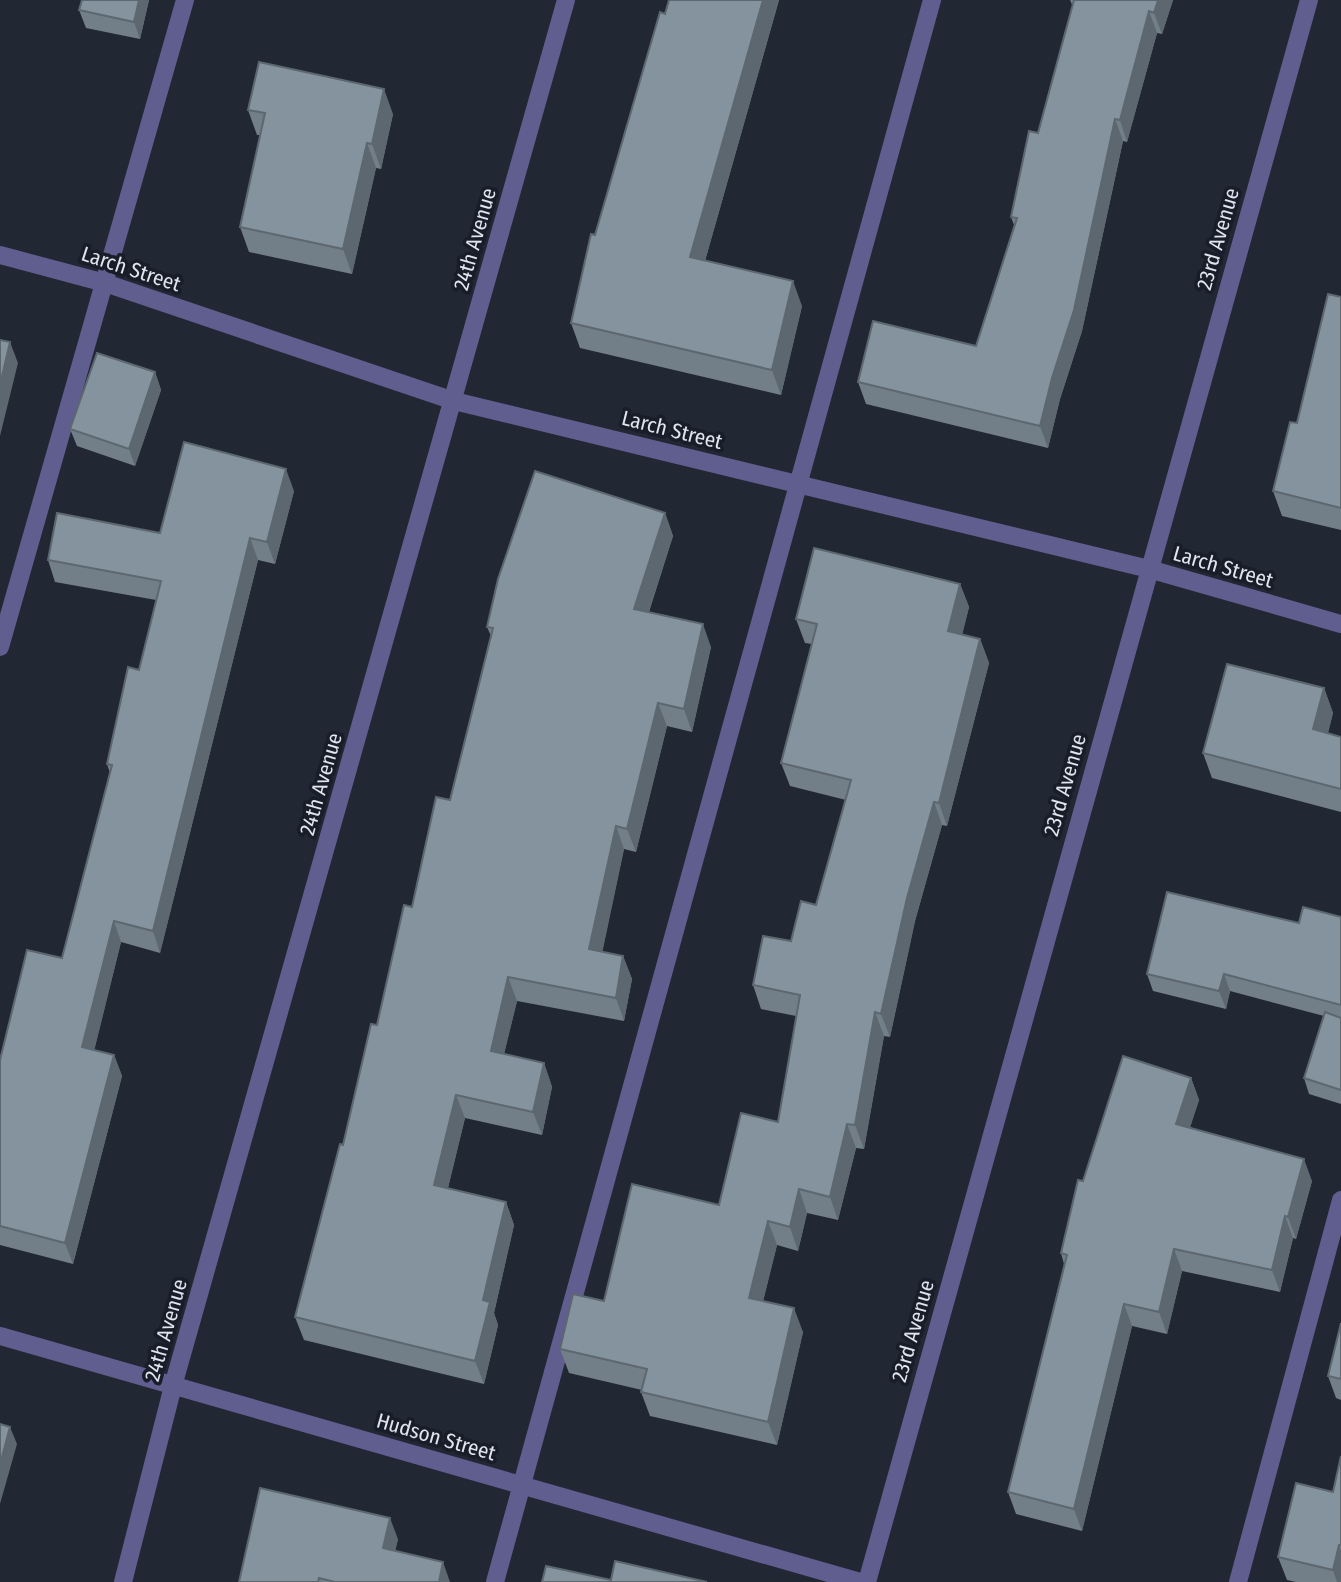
<svg xmlns="http://www.w3.org/2000/svg" width="1341" height="1582" viewBox="0 0 1341 1582" font-family="'Fira Sans Condensed',sans-serif">
  <style>
    .lines { fill: none; stroke-linecap: round; stroke-linejoin: round }
    .minor { stroke: #5f5e8f; stroke-width: 18 }
    .wall { fill: #727e88 }
    .shaded-wall { fill: #5c676f }
    .building { fill: #84939e; stroke: #5c676f; stroke-width: 2 }
    .labels { text-anchor: middle; dominant-baseline: central; stroke-width: 7; stroke-linejoin: round; paint-order: stroke }
    .street-label { font-size: 21px; fill: #e1e5ed; stroke: #171d29 }
  </style>
  <rect width="100%" height="100%" fill="#212733"/>
  <g class="lines">
    <path class="minor" d="M 0,255 L 105,283 L 454,401 L 1149,569 L 1341,624
      M 0,647 L 185,0
      M 0,1336 L 860,1582
      M 123,1582 L 173,1386 L 566,0
      M 495,1582 L 932,0
      M 867,1582 L 1309,0
      M 1238,1582 L 1341,1200"/>
  </g>
  <path class="wall" d="M 149,0 L 140,39 L 86,28 L 79,10 Z
    M 669,0 L 779,0 L 705,261 L 802,306 L 781,395 L 580,348 L 571,323 L 595,235 Z
    M 1070,0 L 1173,0 L 1162,34 L 1157,33 L 1127,142 L 1123,141 L 1082,331 L 1060,399 L 1048,448 L 866,404 L 858,382 L 976,346 L 1014,225 L 1011,217 L 1038,133 L 1073,7 Z
    M 248,110 L 393,114 L 381,169 L 376,168 L 352,274 L 249,252 L 240,227 L 260,135 L 257,135 Z
    M 1341,297 L 1341,530 L 1282,516 L 1273,491 Z
    M 155,372 L 161,390 L 135,466 L 77,446 L 70,429 Z
    M 294,491 L 275,564 L 258,560 L 160,953 L 121,942 L 94,1050 L 114,1055 L 122,1076 L 73,1264 L 0,1245 L 0,1060 L 62,958 L 110,773 L 107,764 L 139,670 L 156,600 L 55,582 L 48,560 L 160,533 Z
    M 665,513 L 673,536 L 649,612 L 711,647 L 692,732 L 667,726 L 636,852 L 624,849 L 602,952 L 623,956 L 632,979 L 624,1021 L 517,1001 L 504,1054 L 544,1063 L 552,1087 L 542,1135 L 465,1118 L 448,1188 L 506,1202 L 514,1225 L 494,1313 L 498,1325 L 484,1384 L 304,1340 L 295,1317 L 412,907 L 450,800 L 491,636 L 487,627 Z
    M 960,584 L 969,607 L 962,635 L 980,639 L 989,663 L 947,826 L 942,825 L 915,921 L 890,1037 L 884,1036 L 864,1149 L 856,1148 L 838,1220 L 807,1213 L 798,1251 L 777,1245 L 763,1301 L 803,1332 L 777,1445 L 650,1416 L 641,1392 L 642,1390 L 569,1373 L 560,1349 L 604,1301 L 719,1205 L 778,1122 L 796,1016 L 761,1009 L 753,985 L 791,941 L 816,905 L 846,800 L 790,786 L 781,763 L 812,644 L 805,643 L 796,619 Z
    M 1324,688 L 1333,713 L 1328,733 L 1341,737 L 1341,812 L 1212,778 L 1203,753 Z
    M 1341,917 L 1341,1104 L 1309,1094 L 1304,1078 L 1324,1016 L 1230,991 L 1226,1009 L 1153,991 L 1147,974 Z
    M 1191,1078 L 1199,1100 L 1190,1127 L 1312,1181 L 1296,1239 L 1293,1238 L 1280,1292 L 1182,1271 L 1167,1334 L 1132,1326 L 1082,1531 L 1016,1514 L 1008,1492 L 1064,1264 L 1061,1253 L 1083,1181 Z
    M 1341,1323 L 1341,1400 L 1336,1398 L 1328,1376 Z
    M 1341,1456 L 1341,1582 L 1296,1582 L 1287,1580 L 1278,1557 L 1333,1492 Z
    M 398,1539 L 395,1551 L 450,1582 L 239,1582 Z"/>
  <path class="shaded-wall" d="M 139,0 L 149,0 L 140,39 L 134,22 Z
    M 763,0 L 779,0 L 699,282 L 690,257 Z
    M 1158,0 L 1173,0 L 1162,34 L 1154,13 Z
    M 1149,11 L 1157,33 L 1127,142 L 1120,120 Z
    M 384,89 L 393,114 L 381,169 L 372,144 Z
    M 1115,119 L 1123,141 L 1082,331 L 1060,399 L 1048,448 L 1040,426 Z
    M 367,143 L 376,168 L 352,274 L 343,249 Z
    M 793,281 L 802,306 L 781,395 L 772,370 Z
    M 10,342 L 18,363 L 0,436 L 0,385 Z
    M 155,372 L 161,390 L 135,466 L 129,449 Z
    M 286,469 L 294,491 L 275,564 L 267,542 Z
    M 665,513 L 673,536 L 642,632 L 634,609 Z
    M 250,538 L 258,560 L 160,953 L 153,931 Z
    M 960,584 L 969,607 L 957,655 L 948,631 Z
    M 703,624 L 711,647 L 692,732 L 684,709 Z
    M 980,639 L 989,663 L 947,826 L 939,803 Z
    M 1324,688 L 1333,713 L 1322,754 L 1313,729 Z
    M 658,703 L 667,726 L 636,852 L 627,829 Z
    M 934,802 L 942,825 L 915,921 L 890,1037 L 881,1014 L 907,898 Z
    M 616,826 L 624,849 L 598,973 L 589,949 Z
    M 114,921 L 121,942 L 90,1068 L 82,1047 Z
    M 623,956 L 632,979 L 624,1021 L 616,998 Z
    M 1224,974 L 1230,991 L 1226,1009 L 1219,991 Z
    M 508,977 L 517,1001 L 499,1074 L 491,1051 Z
    M 875,1012 L 884,1036 L 864,1149 L 855,1125 Z
    M 114,1055 L 122,1076 L 73,1264 L 65,1243 Z
    M 544,1063 L 552,1087 L 542,1135 L 533,1112 Z
    M 1191,1078 L 1199,1100 L 1184,1146 L 1176,1124 Z
    M 456,1095 L 465,1118 L 443,1208 L 434,1185 Z
    M 847,1124 L 856,1148 L 838,1220 L 830,1197 Z
    M 1304,1159 L 1312,1181 L 1296,1239 L 1288,1217 Z
    M 799,1189 L 807,1213 L 798,1251 L 790,1227 Z
    M 506,1202 L 514,1225 L 494,1313 L 498,1325 L 484,1384 L 475,1361 L 483,1300 Z
    M 1285,1216 L 1293,1238 L 1280,1292 L 1272,1270 Z
    M 768,1221 L 777,1245 L 758,1322 L 749,1298 Z
    M 1174,1249 L 1182,1271 L 1167,1334 L 1159,1312 Z
    M 1124,1304 L 1132,1326 L 1082,1531 L 1074,1509 Z
    M 794,1308 L 803,1332 L 777,1445 L 768,1422 Z
    M 10,1427 L 17,1444 L 0,1504 L 0,1464 Z
    M 390,1518 L 398,1539 L 391,1569 L 383,1548 Z
    M 1339,1545 L 1341,1551 L 1341,1582 L 1337,1582 L 1333,1570 Z
    M 443,1562 L 450,1582 L 439,1582 Z"/>
  <path class="building" d="M 82,0 L 139,0 L 134,22 L 79,10 Z
    M 669,0 L 763,0 L 690,257 L 793,281 L 772,370 L 571,323 L 591,234 L 595,235 L 660,12 L 665,14 Z
    M 1074,0 L 1158,0 L 1154,13 L 1149,11 L 1120,120 L 1115,119 L 1074,310 L 1052,378 L 1040,426 L 858,382 L 873,321 L 976,346 L 1017,218 L 1011,217 L 1029,131 L 1038,133 Z
    M 259,62 L 384,89 L 372,144 L 367,143 L 343,249 L 240,227 L 265,113 L 248,110 Z
    M 1328,294 L 1341,297 L 1341,508 L 1273,491 L 1290,422 L 1297,423 Z
    M 0,340 L 10,342 L 0,385 Z
    M 97,353 L 155,372 L 129,449 L 70,429 Z
    M 184,442 L 286,469 L 267,542 L 250,538 L 153,931 L 114,921 L 82,1047 L 114,1055 L 65,1243 L 0,1226 L 0,1060 L 27,950 L 62,958 L 112,765 L 107,764 L 128,667 L 139,670 L 161,581 L 48,560 L 57,513 L 160,533 Z
    M 535,471 L 665,513 L 634,609 L 703,624 L 684,709 L 658,703 L 627,829 L 616,826 L 589,949 L 623,956 L 616,998 L 508,977 L 491,1051 L 544,1063 L 533,1112 L 456,1095 L 434,1185 L 506,1202 L 483,1300 L 490,1302 L 475,1361 L 295,1317 L 340,1144 L 343,1145 L 371,1024 L 377,1025 L 404,905 L 412,907 L 436,797 L 450,800 L 493,628 L 487,627 L 498,579 Z
    M 814,548 L 960,584 L 948,631 L 980,639 L 939,803 L 934,802 L 907,898 L 881,1014 L 875,1012 L 855,1125 L 847,1124 L 830,1197 L 799,1189 L 790,1227 L 768,1221 L 749,1298 L 794,1308 L 768,1422 L 641,1392 L 647,1369 L 560,1349 L 573,1294 L 604,1301 L 632,1184 L 719,1205 L 741,1113 L 778,1122 L 800,995 L 753,985 L 763,936 L 791,941 L 801,901 L 816,905 L 851,780 L 781,763 L 817,624 L 796,619 Z
    M 1227,664 L 1324,688 L 1313,729 L 1341,737 L 1341,789 L 1203,753 Z
    M 1167,892 L 1299,923 L 1303,907 L 1341,917 L 1341,1005 L 1224,974 L 1219,991 L 1147,974 Z
    M 1325,1012 L 1341,1018 L 1341,1090 L 1304,1078 Z
    M 1123,1056 L 1191,1078 L 1176,1124 L 1304,1159 L 1288,1217 L 1285,1216 L 1272,1270 L 1174,1249 L 1159,1312 L 1124,1304 L 1074,1509 L 1008,1492 L 1067,1255 L 1061,1253 L 1078,1180 L 1083,1181 Z
    M 1341,1323 L 1341,1379 L 1328,1376 Z
    M 0,1424 L 10,1427 L 0,1464 Z
    M 1341,1456 L 1341,1545 L 1339,1545 L 1333,1570 L 1278,1557 L 1296,1483 L 1333,1492 Z
    M 260,1488 L 390,1518 L 383,1548 L 443,1562 L 439,1582 L 335,1582 L 319,1578 L 318,1582 L 239,1582 Z
    M 615,1561 L 707,1582 L 542,1582 L 546,1566 L 611,1580 Z"/>
  <g class="labels">
    <g class="street-label">
      <text transform="translate(475 239) rotate(-74)">24th Avenue</text>
      <text transform="translate(1218 239) rotate(-74)">23rd Avenue</text>
      <text transform="translate(131 269) rotate(18)">Larch Street</text>
      <text transform="translate(672 430) rotate(14)">Larch Street</text>
      <text transform="translate(1223 567) rotate(16)">Larch Street</text>
      <text transform="translate(321 784) rotate(-74)">24th Avenue</text>
      <text transform="translate(1065 785) rotate(-74)">23rd Avenue</text>
      <text transform="translate(166 1330) rotate(-74)">24th Avenue</text>
      <text transform="translate(913 1331) rotate(-74)">23rd Avenue</text>
      <text transform="translate(436 1437) rotate(16)">Hudson Street</text>
    </g>
  </g>
</svg>
